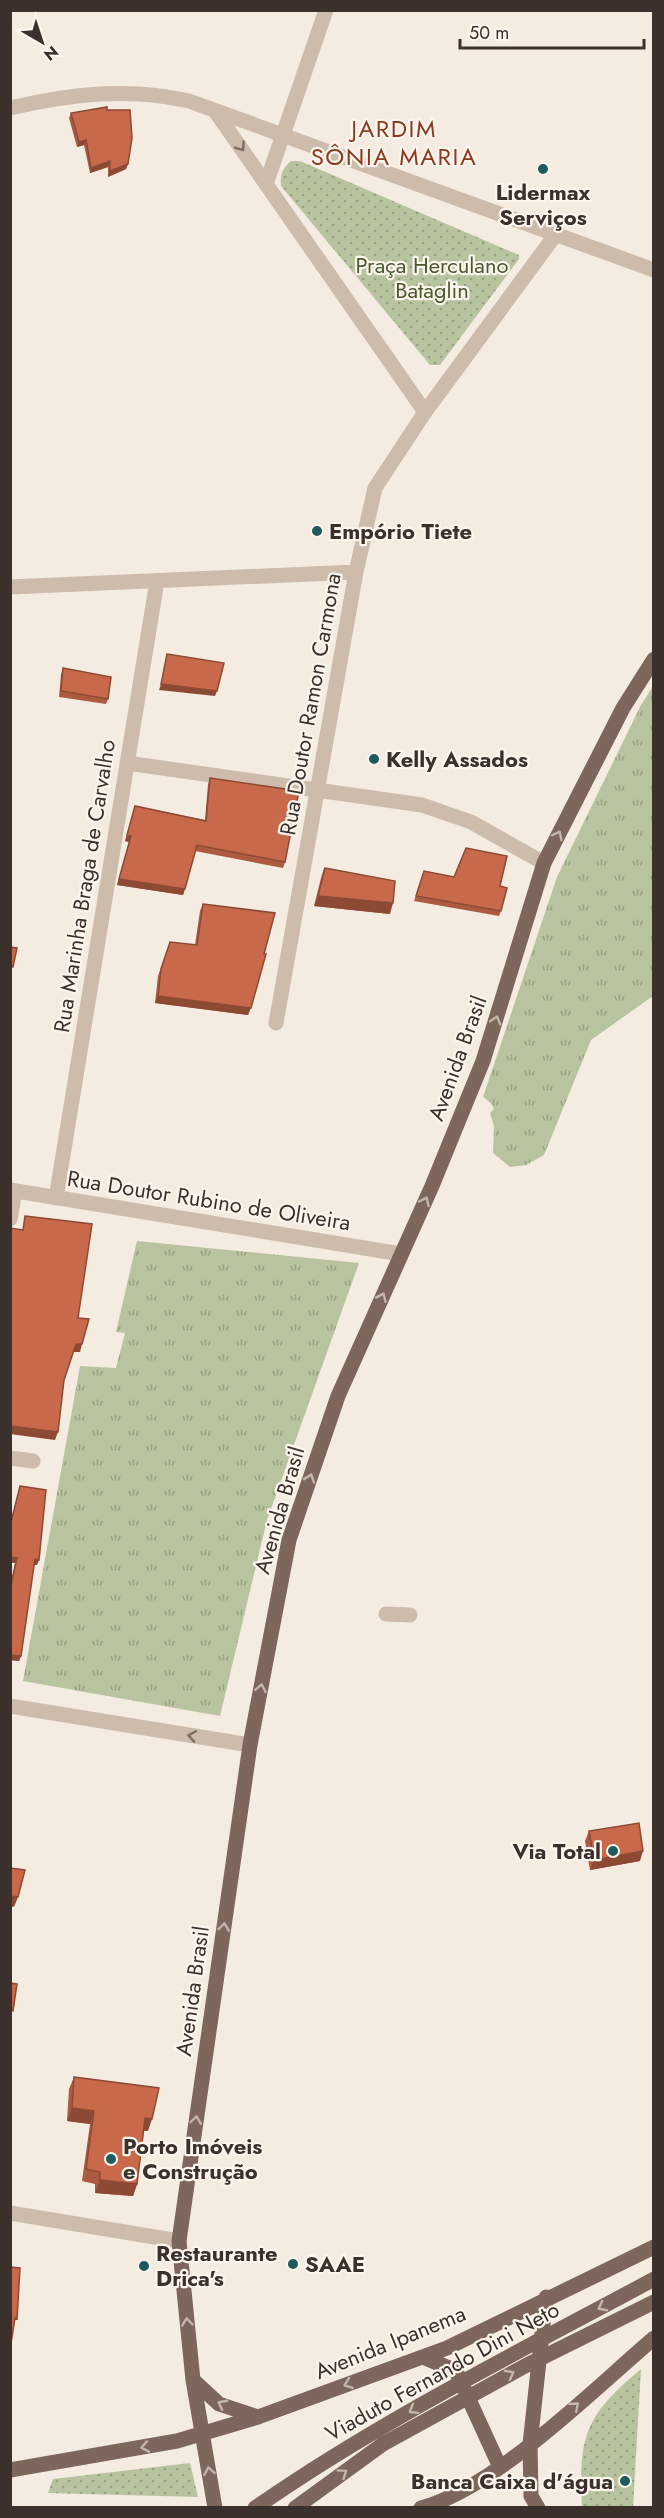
<svg xmlns="http://www.w3.org/2000/svg" width="664" height="2518" viewBox="0 0 664 2518" font-family="Jost,sans-serif">
  <style>
    .grass { fill: url(#grass-tufts) }
    .park { fill: url(#park-dots) }
    .lines { fill: none; stroke-linecap: round; stroke-linejoin: round }
    .minor { stroke: #cdbbac; stroke-width: 15 }
    .major { stroke: #7d675c; stroke-width: 15 }
    .major-bridge { stroke: #7d675c; stroke-width: 15 }
    .wall { fill: #ac5a40 }
    .shaded-wall { fill: #8c4a34 }
    .building { fill: #c8694b; stroke: #8c4a34; stroke-width: 1.5 }
    .oneway { stroke: #7d6f65 }
    .oneway2 { stroke: #c2b5ac }
    .poi-dot { fill: #1f5a5e; stroke: #fbf5ee; stroke-width: 2 }
    .labels { text-anchor: middle; dominant-baseline: central; stroke-width: 4.5; stroke-linejoin: round; paint-order: stroke }
    .poi-label { font-size: 22px; font-weight: bold; fill: #3b302b; stroke: #fbf5ee; text-anchor: start }
    .park-label { font-size: 22px; fill: #4a5a2e; stroke: #fbf5ee }
    .street-label { font-size: 22px; fill: #3b302b; stroke: #fbf5ee }
    .neighbourhood-label { font-size: 24px; letter-spacing: 1.5px; fill: #8c3b22; stroke: #fbf5ee }
  </style>
  <defs>
    <pattern id="grass-tufts" width="24" height="20" patternUnits="userSpaceOnUse" patternTransform="scale(1.5)"><rect width="24" height="20" fill="#b8c4a0"/><path d="M3 7l-1-3M5 7V3M7 7l1-3M15 17l-1-3M17 17v-4M19 17l1-3" fill="none" stroke="#97a083"/></pattern>
    <pattern id="park-dots" width="8" height="8" patternUnits="userSpaceOnUse" patternTransform="scale(1.5)"><rect width="8" height="8" fill="#b8c4a0"/><path d="M2 2h.1M6 6h.1" fill="none" stroke="#97a083" stroke-width="1.8" stroke-linecap="round"/></pattern>
  </defs>
  <rect width="100%" height="100%" fill="#f4ebe1"/>
  <path class="grass" d="M 653,686 L 653,996 L 591,1040 L 544,1155 L 526,1165 L 510,1167 L 493,1153 L 494,1126 L 490,1113 L 494,1109 L 491,1103 L 483,1097 L 557,877 L 641,705 Z
    M 137,1241 L 359,1263 L 267,1520 L 220,1716 L 23,1681 L 80,1366 L 116,1368 L 125,1333 L 116,1332 Z"/>
  <path class="park" d="M 291,161 L 300,161 L 519,255 L 519,259 L 440,365 L 430,365 L 281,186 C 280,175 282,169 291,161 Z
    M 641,2369 L 633,2507 L 582,2507 C 578,2435 586,2415 641,2369 Z
    M 190,2463 L 198,2497 L 48,2493 L 53,2479 Z"/>
  <g class="lines">
    <path class="minor" d="M 10,108 C 70,94 129,87 189,101 L 654,270
      M 215,111 L 425,412
      M 266,184 L 326,10
      M 10,587 L 356,572
      M 127,763 L 422,805 L 471,822 L 544,863
      M 276,1023 L 356,572 L 375,488 L 425,412 L 556,234
      M 10,1190 L 401,1254
      M 56,1198 L 157,581
      M 10,1219 L 15,1191
      M 10,1458 L 33,1461
      M 386,1614 L 410,1615
      M 10,1706 L 250,1745
      M 10,2213 L 179,2241"/>
    <path class="major" d="M 423,2357 L 456,2371 L 499,2465
      M 193,2380 L 219,2404 L 258,2417
      M 10,2470 L 177,2441 L 258,2417 L 447,2348 L 654,2247
      M 215,2508 L 193,2380 L 179,2241 L 250,1745 L 289,1540 L 338,1396 L 432,1186 L 483,1061 L 544,863 L 623,708 L 654,659
      M 421,2508 C 497,2487 593,2390 654,2338
      M 538,2508 L 531,2496 L 530,2444 L 546,2297"/>
    <path class="major-bridge" d="M 255,2508 C 381,2420 519,2352 654,2279
      M 295,2508 L 383,2444 L 525,2366 L 654,2302"/>
  </g>
  <path class="wall" d="M 107,110 L 128,164 L 126,169 L 108,177 L 108,167 L 90,173 L 84,145 L 77,147 L 69,118 L 71,113 Z
    M 63,668 L 108,699 L 106,704 L 59,697 L 61,674 Z
    M 210,778 L 285,862 L 283,868 L 195,851 L 183,895 L 117,885 L 129,842 L 125,841 L 135,806 L 205,820 L 208,784 Z
    M 324,868 L 390,914 L 314,906 L 321,878 Z
    M 424,871 L 501,911 L 499,916 L 414,901 Z
    M 203,904 L 264,954 L 248,1015 L 155,1003 L 158,976 L 170,942 L 195,945 L 200,911 Z
    M 20,1486 L 37,1565 L 34,1565 L 21,1656 L 19,1661 L 10,1660 L 10,1585 L 15,1563 L 10,1562 L 10,1523 Z
    M 589,1831 L 640,1861 L 590,1870 L 585,1841 Z
    M 74,2077 L 148,2131 L 144,2131 L 137,2184 L 133,2196 L 95,2193 L 95,2184 L 82,2181 L 90,2124 L 67,2121 L 69,2089 Z"/>
  <path class="shaded-wall" d="M 86,140 L 84,145 L 77,147 L 79,142 Z
    M 110,161 L 108,167 L 90,173 L 91,168 Z
    M 128,164 L 126,169 L 108,177 L 110,171 Z
    M 161,684 L 217,691 L 215,696 L 159,690 Z
    M 127,835 L 131,836 L 129,842 L 125,841 Z
    M 119,879 L 185,889 L 183,895 L 117,885 Z
    M 318,896 L 393,903 L 390,914 L 314,906 Z
    M 158,996 L 251,1008 L 248,1015 L 155,1003 Z
    M 76,1344 L 82,1344 L 80,1352 L 73,1352 Z
    M 10,1426 L 58,1432 L 55,1440 L 10,1434 Z
    M 10,1557 L 17,1558 L 15,1563 L 10,1562 Z
    M 35,1559 L 39,1560 L 37,1565 L 33,1564 Z
    M 10,1655 L 21,1656 L 19,1661 L 10,1660 Z
    M 643,1851 L 640,1861 L 590,1870 L 594,1860 Z
    M 10,1896 L 18,1897 L 14,1907 L 10,1906 Z
    M 72,2108 L 94,2111 L 90,2124 L 67,2121 Z
    M 145,2118 L 152,2119 L 148,2131 L 141,2130 Z
    M 100,2180 L 137,2184 L 133,2196 L 95,2193 Z"/>
  <path class="building" d="M 107,107 L 107,110 L 130,110 L 132,138 L 128,164 L 110,171 L 110,161 L 91,168 L 86,140 L 79,142 L 71,113 Z
    M 167,654 L 224,663 L 217,691 L 161,684 Z
    M 63,668 L 111,677 L 108,699 L 61,691 Z
    M 210,778 L 299,791 L 285,862 L 197,845 L 185,889 L 119,879 L 131,836 L 127,835 L 135,806 L 206,821 Z
    M 466,848 L 507,856 L 500,886 L 507,888 L 501,911 L 416,896 L 424,871 L 454,877 Z
    M 325,868 L 395,881 L 393,903 L 318,896 Z
    M 203,904 L 275,913 L 264,954 L 266,954 L 251,1008 L 158,996 L 161,969 L 170,942 L 197,945 Z
    M 10,947 L 17,948 L 13,967 L 10,967 Z
    M 25,1216 L 92,1224 L 78,1318 L 89,1319 L 82,1344 L 76,1344 L 64,1380 L 58,1432 L 10,1426 L 10,1228 L 23,1230 Z
    M 20,1486 L 46,1490 L 39,1560 L 35,1559 L 21,1656 L 10,1655 L 10,1590 L 17,1558 L 10,1557 L 10,1526 Z
    M 639,1823 L 643,1851 L 594,1860 L 589,1831 Z
    M 10,1868 L 25,1870 L 18,1897 L 10,1896 Z
    M 10,1983 L 17,1984 L 13,2011 L 10,2010 Z
    M 74,2077 L 159,2088 L 152,2119 L 145,2118 L 137,2184 L 100,2180 L 100,2172 L 86,2169 L 94,2111 L 72,2108 Z
    M 10,2267 L 20,2268 L 17,2319 L 15,2318 L 10,2350 Z"/>
  <defs><path id="oneway-chevron" d="M-2-3.5L2.5 0L-2 3.5" fill="none" stroke-width="1.6" stroke-linecap="round" stroke-linejoin="round" transform="scale(1.5)"/></defs>
  <g class="oneway">
    <use href="#oneway-chevron" transform="translate(241 147) rotate(55)"/>
    <use href="#oneway-chevron" transform="translate(192 1736) rotate(-171)"/>
  </g>
  <g class="oneway2">
    <use href="#oneway-chevron" transform="translate(558 835) rotate(-63)"/>
    <use href="#oneway-chevron" transform="translate(496 1020) rotate(-73)"/>
    <use href="#oneway-chevron" transform="translate(425 1201) rotate(-65)"/>
    <use href="#oneway-chevron" transform="translate(382 1297) rotate(-66)"/>
    <use href="#oneway-chevron" transform="translate(310 1478) rotate(-71)"/>
    <use href="#oneway-chevron" transform="translate(261 1688) rotate(-79)"/>
    <use href="#oneway-chevron" transform="translate(224 1927) rotate(-82)"/>
    <use href="#oneway-chevron" transform="translate(196 2120) rotate(-82)"/>
    <use href="#oneway-chevron" transform="translate(602 2307) rotate(152)"/>
    <use href="#oneway-chevron" transform="translate(187 2322) rotate(-96)"/>
    <use href="#oneway-chevron" transform="translate(510 2374) rotate(-28)"/>
    <use href="#oneway-chevron" transform="translate(348 2384) rotate(160)"/>
    <use href="#oneway-chevron" transform="translate(222 2404) rotate(-152)"/>
    <use href="#oneway-chevron" transform="translate(575 2406) rotate(-41)"/>
    <use href="#oneway-chevron" transform="translate(413 2410) rotate(148)"/>
    <use href="#oneway-chevron" transform="translate(145 2447) rotate(170)"/>
    <use href="#oneway-chevron" transform="translate(209 2471) rotate(-100)"/>
    <use href="#oneway-chevron" transform="translate(343 2473) rotate(-35)"/>
  </g>
  <g class="poi-dot">
    <circle cx="543" cy="169" r="6"/>
    <circle cx="317" cy="531" r="6"/>
    <circle cx="374" cy="759" r="6"/>
    <circle cx="613" cy="1851" r="6"/>
    <circle cx="111" cy="2159" r="6"/>
    <circle cx="293" cy="2264" r="6"/>
    <circle cx="144" cy="2266" r="6"/>
    <circle cx="625" cy="2481" r="6"/>
  </g>
  <g class="labels">
    <g class="poi-label">
      <text x="543" y="192" text-anchor="middle">Lidermax<tspan x="543" dy="25">Serviços</tspan></text>
      <text x="329" y="531">Empório Tiete</text>
      <text x="386" y="759">Kelly Assados</text>
      <text x="601" y="1851" text-anchor="end">Via Total</text>
      <text x="123" y="2146">Porto Imóveis<tspan x="123" dy="25">e Construção</tspan></text>
      <text x="156" y="2253">Restaurante<tspan x="156" dy="25">Drica's</tspan></text>
      <text x="305" y="2264">SAAE</text>
      <text x="613" y="2481" text-anchor="end">Banca Caixa d'água</text>
    </g>
    <g class="park-label">
      <text x="432" y="265">Praça Herculano<tspan x="432" dy="25">Bataglin</tspan></text>
    </g>
    <g class="street-label">
      <text transform="translate(310 704) rotate(-80)">Rua Doutor Ramon Carmona</text>
      <text transform="translate(84 886) rotate(-81)">Rua Marinha Braga de Carvalho</text>
      <text transform="translate(457 1058) rotate(-70)">Avenida Brasil</text>
      <text transform="translate(209 1200) rotate(9)">Rua Doutor Rubino de Oliveira</text>
      <text transform="translate(279 1510) rotate(-74)">Avenida Brasil</text>
      <text transform="translate(192 1991) rotate(-82)">Avenida Brasil</text>
      <text transform="translate(390 2342) rotate(-22)">Avenida Ipanema</text>
      <text transform="translate(442 2371) rotate(-29)">Viaduto Fernando Dini Neto</text>
    </g>
    <g class="neighbourhood-label">
      <text x="394" y="128">JARDIM<tspan x="394" dy="28">SÔNIA MARIA</tspan></text>
    </g>
  </g>
  <rect width="664" height="2518" fill="none" stroke="#3b302b" stroke-width="24"/>
  <g transform="translate(42 42) rotate(141)" stroke="#fbf5ee" stroke-width="4.5" paint-order="stroke">
  <path d="M0-4.5L10 22L0 15L-10 22Z" fill="#3b302b"/>
  <text y="-9" font-size="16" font-weight="bold" text-anchor="middle" fill="#3b302b">N</text>
  </g>
  <path d="M460 39v9h184v-9" fill="none" stroke="#3b302b" stroke-width="3"/>
  <text x="469" y="39" font-size="18" fill="#3b302b" stroke="#fbf5ee" stroke-width="4.5" paint-order="stroke">50 m</text>
</svg>
